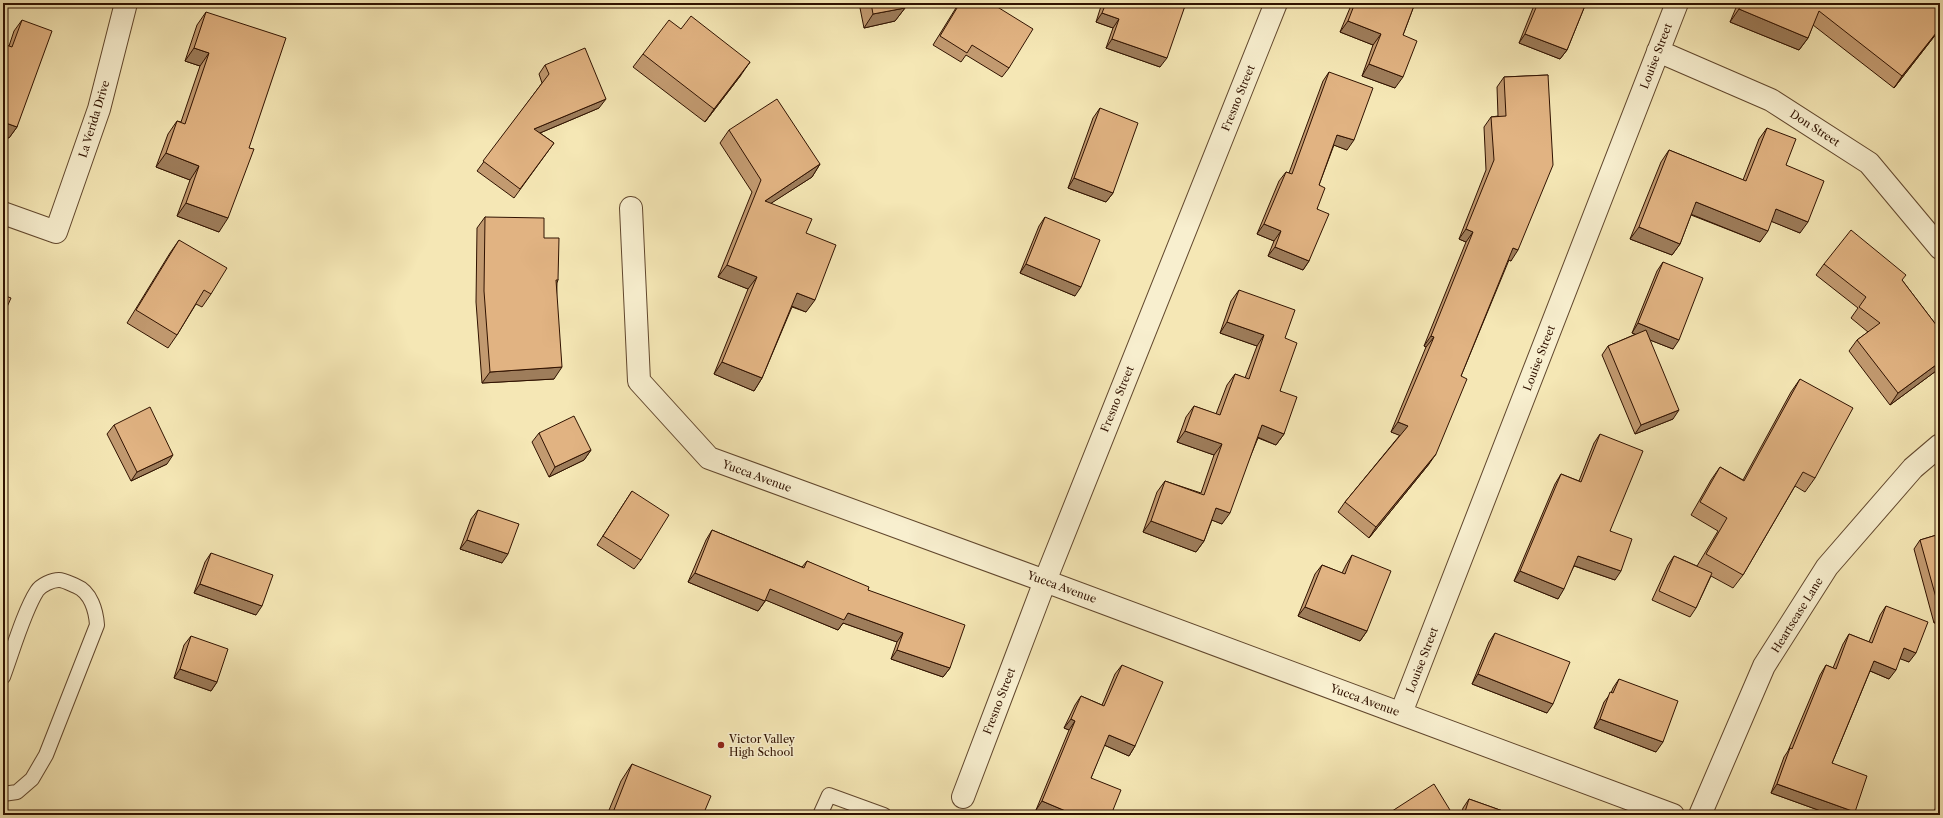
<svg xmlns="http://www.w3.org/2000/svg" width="1943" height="818" viewBox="0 0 1943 818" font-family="'Libre Caslon Text',serif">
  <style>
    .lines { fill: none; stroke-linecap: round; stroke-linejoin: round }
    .lane-casing { stroke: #61472d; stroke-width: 16 }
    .street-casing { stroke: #61472d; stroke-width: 24 }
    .lane { stroke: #f8efcf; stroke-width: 14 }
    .street { stroke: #f8efcf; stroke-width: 22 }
    .wall { fill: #c29a70; stroke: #301200 }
    .shaded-wall { fill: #9e7d5b; stroke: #301200 }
    .building { fill: #e1b382; stroke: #301200 }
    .poi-dot { fill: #8f2418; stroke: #f8efcf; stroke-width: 1.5 }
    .labels { text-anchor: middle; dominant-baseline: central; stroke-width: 3; stroke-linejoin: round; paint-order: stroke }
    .street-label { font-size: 11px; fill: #301200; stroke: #f8efcf }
    .poi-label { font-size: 11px; fill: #301200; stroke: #f8efcf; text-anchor: start }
  </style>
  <rect width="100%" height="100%" fill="#f5e7b5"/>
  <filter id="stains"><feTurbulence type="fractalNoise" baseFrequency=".005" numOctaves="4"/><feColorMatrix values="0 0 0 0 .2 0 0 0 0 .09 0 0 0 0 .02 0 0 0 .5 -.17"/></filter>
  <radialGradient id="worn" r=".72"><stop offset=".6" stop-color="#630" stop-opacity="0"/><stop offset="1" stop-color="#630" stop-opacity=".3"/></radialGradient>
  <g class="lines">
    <defs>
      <path id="lane" d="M 3,677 C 12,653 24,611 37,591 C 41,585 52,580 59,580 C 64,580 71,584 76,586 C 91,592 96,611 97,625 L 46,755 L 32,779 L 17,792 L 3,794
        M 820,815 L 829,795 L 884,815"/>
      <path id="street" d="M 1658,51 L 1771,100 L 1869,163 L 1940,248
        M 631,208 L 639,381 L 709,458 L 1045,581 L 1673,815
        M 3,213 L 56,232 L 99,109 L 126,3
        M 1401,713 L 1677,3
        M 963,797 L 1045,581 L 1276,3
        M 1700,815 L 1764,666 L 1827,567 L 1913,468 L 1940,445"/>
    </defs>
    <use href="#lane" class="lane-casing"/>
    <use href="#street" class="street-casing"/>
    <use href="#lane" class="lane"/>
    <use href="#street" class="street"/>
  </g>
  <path class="wall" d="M 859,3 L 904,3 L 905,8 L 895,21 L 864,28 Z
    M 959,3 L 991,3 L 1009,68 L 1002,77 L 966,55 L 961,62 L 933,45 Z
    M 1102,3 L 1186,3 L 1160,67 L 1106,48 L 1113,28 L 1096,22 Z
    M 1352,3 L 1415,3 L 1403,35 L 1395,88 L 1362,76 L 1373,45 L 1340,32 Z
    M 1535,3 L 1586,3 L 1567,50 L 1560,59 L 1519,43 Z
    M 1738,3 L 1932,3 L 1940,29 L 1894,88 L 1813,25 L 1808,38 L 1799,50 L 1730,22 Z
    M 206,12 L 219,232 L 177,216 L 190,180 L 156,167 L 168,134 L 177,121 L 181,122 L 200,66 L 185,61 L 197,25 Z
    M 22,20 L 17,127 L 9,138 L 3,136 L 3,44 L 9,46 L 14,31 Z
    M 643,54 L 741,75 L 705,122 L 633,67 Z
    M 545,65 L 599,108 L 540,133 L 554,143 L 514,198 L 477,171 L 542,83 L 539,74 Z
    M 1329,72 L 1347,150 L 1334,145 L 1319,185 L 1317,209 L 1309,261 L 1303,270 L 1268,256 L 1274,241 L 1257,234 L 1279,181 L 1286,172 L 1289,173 L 1323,81 Z
    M 1548,75 L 1511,261 L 1509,260 L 1461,376 L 1429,464 L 1369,538 L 1338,512 L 1345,502 L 1400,435 L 1391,432 L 1426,347 L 1424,346 L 1466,242 L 1459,239 L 1486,170 L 1484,127 L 1491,117 L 1498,116 L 1497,87 L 1504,77 Z
    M 1100,108 L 1113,193 L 1106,202 L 1068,188 L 1093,118 Z
    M 1767,128 L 1786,165 L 1800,233 L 1771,221 L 1760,242 L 1691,215 L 1680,244 L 1672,255 L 1630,239 L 1661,162 L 1669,150 L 1743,180 L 1759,139 Z
    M 729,130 L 820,164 L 812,177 L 771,203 L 806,233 L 806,312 L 792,307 L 762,378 L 754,391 L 714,374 L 748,289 L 718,277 L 752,192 L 720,143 Z
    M 485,217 L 544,238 L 558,280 L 557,283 L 554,379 L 482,383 L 476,302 L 477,228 Z
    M 1045,217 L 1075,296 L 1020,273 L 1039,226 Z
    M 179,240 L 211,294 L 202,307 L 196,304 L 177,335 L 168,348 L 127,323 L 170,253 Z
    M 1663,262 L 1673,349 L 1650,340 L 1673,419 L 1635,434 L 1602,355 L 1608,346 L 1636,334 L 1632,333 L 1657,271 Z
    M 1824,264 L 1902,280 L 1940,330 L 1940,368 L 1890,405 L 1849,351 L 1857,340 L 1868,332 L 1851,318 L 1858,308 L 1816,275 Z
    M 1239,290 L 1285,338 L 1280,391 L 1284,434 L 1276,445 L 1258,438 L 1222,524 L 1212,520 L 1204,541 L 1196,552 L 1143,532 L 1157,492 L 1165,481 L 1201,493 L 1214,455 L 1177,442 L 1186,417 L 1194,406 L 1216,414 L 1227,385 L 1235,374 L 1245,378 L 1257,346 L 1220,333 L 1231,301 Z
    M 1800,379 L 1815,478 L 1805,492 L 1795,486 L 1743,575 L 1733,588 L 1711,576 L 1696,608 L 1690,617 L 1652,600 L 1668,565 L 1674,556 L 1697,566 L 1718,531 L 1691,515 L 1711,480 L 1720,467 L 1743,480 L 1791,392 Z
    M 114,425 L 167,464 L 131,481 L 107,434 Z
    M 539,433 L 591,450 L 584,460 L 549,477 L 532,442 Z
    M 1600,434 L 1615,580 L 1574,566 L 1558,599 L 1514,581 L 1555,484 L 1561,474 L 1579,481 L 1594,443 Z
    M 632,491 L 641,560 L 634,569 L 597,545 Z
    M 478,510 L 502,563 L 460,549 L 471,519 Z
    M 712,530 L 802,567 L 807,561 L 868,590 L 950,668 L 943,677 L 891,659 L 897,642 L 843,623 L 838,630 L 766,600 L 758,611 L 688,582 L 706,540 Z
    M 1940,534 L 1940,622 L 1934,623 L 1914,549 L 1920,540 Z
    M 211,553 L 256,615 L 194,593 L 205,562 Z
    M 1352,555 L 1367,631 L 1360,641 L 1298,616 L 1315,574 L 1322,565 L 1342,573 L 1346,565 Z
    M 1886,606 L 1909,662 L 1900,658 L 1889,679 L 1870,671 L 1832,763 L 1855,812 L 1852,815 L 1832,815 L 1771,793 L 1784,757 L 1788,751 L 1820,675 L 1826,665 L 1833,668 L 1843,644 L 1849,634 L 1869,642 L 1880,615 Z
    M 1495,633 L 1547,713 L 1472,684 L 1489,642 Z
    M 191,636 L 217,682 L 211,691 L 174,678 L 184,645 Z
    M 1122,665 L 1135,746 L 1129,756 L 1104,745 L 1091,778 L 1111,815 L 1047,815 L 1036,810 L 1069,730 L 1064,728 L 1075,705 L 1081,696 L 1102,705 L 1115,674 Z
    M 1619,679 L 1656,752 L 1594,728 L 1604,702 L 1611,693 L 1613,688 Z
    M 632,764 L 703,815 L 607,815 L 621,781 Z
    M 1940,796 L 1940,815 L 1933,815 Z
    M 1469,799 L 1514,815 L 1461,815 L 1463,808 Z"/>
  <path class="shaded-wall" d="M 905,8 L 895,21 L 864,28 L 873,14 Z
    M 1739,9 L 1808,38 L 1799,50 L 1730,22 Z
    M 1102,13 L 1119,19 L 1113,28 L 1096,22 Z
    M 1348,21 L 1381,34 L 1373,45 L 1340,32 Z
    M 1940,28 L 1940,29 L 1894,88 L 1902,76 Z
    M 1525,34 L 1567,50 L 1560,59 L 1519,43 Z
    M 1112,39 L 1167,58 L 1160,67 L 1106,48 Z
    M 194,48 L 209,53 L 200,66 L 185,61 Z
    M 750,62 L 741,75 L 705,122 L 714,109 Z
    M 1369,64 L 1403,77 L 1395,88 L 1362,76 Z
    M 606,99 L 599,108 L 528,138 L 534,129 Z
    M 3,122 L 17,127 L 9,138 L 3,136 Z
    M 1337,135 L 1354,140 L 1347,150 L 1331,144 Z
    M 166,153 L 199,166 L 190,180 L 156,167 Z
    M 820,164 L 812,177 L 756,213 L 765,201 Z
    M 1074,178 L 1113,193 L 1106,202 L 1068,188 Z
    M 1696,202 L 1768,231 L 1760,242 L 1688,213 Z
    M 186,203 L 228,218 L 219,232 L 177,216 Z
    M 1776,209 L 1808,222 L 1800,233 L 1768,220 Z
    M 1264,224 L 1281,231 L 1274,241 L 1257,234 Z
    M 1639,227 L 1680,244 L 1672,255 L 1630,239 Z
    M 1466,229 L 1473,232 L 1466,242 L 1459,239 Z
    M 1275,247 L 1309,261 L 1303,270 L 1268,256 Z
    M 1513,248 L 1518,250 L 1511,261 L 1506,259 Z
    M 1026,264 L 1081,287 L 1075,296 L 1020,273 Z
    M 727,265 L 757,277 L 748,289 L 718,277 Z
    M 797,293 L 815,300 L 806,312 L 789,305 Z
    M 1227,322 L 1264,335 L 1257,346 L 1220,333 Z
    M 1638,323 L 1679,340 L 1673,349 L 1632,333 Z
    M 1431,336 L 1434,337 L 1426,347 L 1424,346 Z
    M 722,362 L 762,378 L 754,391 L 714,374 Z
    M 1940,362 L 1940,368 L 1890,405 L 1898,393 Z
    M 562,367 L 554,379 L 482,383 L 490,372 Z
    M 1679,410 L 1673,419 L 1635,434 L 1641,425 Z
    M 1398,422 L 1408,426 L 1401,436 L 1391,432 Z
    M 1262,425 L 1284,434 L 1276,445 L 1255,436 Z
    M 1185,431 L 1222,444 L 1214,455 L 1177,442 Z
    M 591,450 L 584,460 L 549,477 L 555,467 Z
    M 1436,454 L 1429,464 L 1369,538 L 1376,527 Z
    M 173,455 L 167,464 L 131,481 L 137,472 Z
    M 1216,508 L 1230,513 L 1222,524 L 1209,519 Z
    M 1151,521 L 1204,541 L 1196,552 L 1143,532 Z
    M 467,540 L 508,554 L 502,563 L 460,549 Z
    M 1578,556 L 1621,571 L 1615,580 L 1572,565 Z
    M 1520,571 L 1564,589 L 1558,599 L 1514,581 Z
    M 695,573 L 765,601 L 758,611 L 688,582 Z
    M 200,584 L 262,606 L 256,615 L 194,593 Z
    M 770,589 L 848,613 L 903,633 L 897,642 L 843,623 L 838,630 L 763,599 Z
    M 1305,607 L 1367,631 L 1360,641 L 1298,616 Z
    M 1940,615 L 1940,622 L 1934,623 Z
    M 1904,648 L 1916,653 L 1909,662 L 1898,658 Z
    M 897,650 L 950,668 L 943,677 L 891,659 Z
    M 1874,661 L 1896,670 L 1889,679 L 1868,670 Z
    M 180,669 L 217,682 L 211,691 L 174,678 Z
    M 1478,674 L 1553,704 L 1547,713 L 1472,684 Z
    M 1071,719 L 1075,721 L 1069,730 L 1064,728 Z
    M 1600,719 L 1663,742 L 1656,752 L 1594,728 Z
    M 1109,735 L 1135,746 L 1129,756 L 1102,744 Z
    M 1777,784 L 1855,812 L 1852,815 L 1832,815 L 1771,793 Z
    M 1042,801 L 1075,815 L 1047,815 L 1036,810 Z
    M 1938,810 L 1940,810 L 1940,815 L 1935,815 Z"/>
  <path class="building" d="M 871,3 L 904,3 L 905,8 L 873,14 Z
    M 960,3 L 991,3 L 1033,29 L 1009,68 L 972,45 L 967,53 L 940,36 Z
    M 1106,3 L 1186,3 L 1167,58 L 1112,39 L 1119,19 L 1102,13 Z
    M 1355,3 L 1415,3 L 1403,35 L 1417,41 L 1403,77 L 1369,64 L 1381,34 L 1348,21 Z
    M 1538,3 L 1586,3 L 1567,50 L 1525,34 Z
    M 1741,3 L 1932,3 L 1940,9 L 1940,28 L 1902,76 L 1819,11 L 1808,38 L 1739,9 Z
    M 206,12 L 286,38 L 249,148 L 254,149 L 228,218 L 186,203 L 199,166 L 166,153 L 177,121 L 185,124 L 209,53 L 194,48 Z
    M 691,16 L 750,62 L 714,109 L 643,54 L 669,20 L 681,29 Z
    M 22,20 L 52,31 L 17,127 L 3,122 L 3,44 L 12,47 Z
    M 585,48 L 606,99 L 534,129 L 554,143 L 520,189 L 483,161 L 549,74 L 545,65 Z
    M 1329,72 L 1373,88 L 1354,140 L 1337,135 L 1319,185 L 1325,188 L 1317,209 L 1329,214 L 1309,261 L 1275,247 L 1281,231 L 1264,224 L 1286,172 L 1292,174 Z
    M 1548,75 L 1553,165 L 1518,250 L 1513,248 L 1461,376 L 1467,379 L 1436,454 L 1376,527 L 1345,502 L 1408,426 L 1398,422 L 1434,337 L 1431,336 L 1473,232 L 1466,229 L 1494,160 L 1491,117 L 1506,116 L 1504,77 Z
    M 777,99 L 820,164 L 765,201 L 812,219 L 806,233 L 836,245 L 815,300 L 797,293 L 762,378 L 722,362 L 757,277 L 727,265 L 761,180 L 729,130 Z
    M 1100,108 L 1138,123 L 1113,193 L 1074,178 Z
    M 1767,128 L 1796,139 L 1786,165 L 1824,181 L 1808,222 L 1776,209 L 1768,231 L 1696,202 L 1680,244 L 1639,227 L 1669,150 L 1746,181 Z
    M 485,217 L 544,218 L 544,238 L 559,238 L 558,280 L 556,280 L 562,367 L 490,372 L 484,291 Z
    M 1045,217 L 1100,240 L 1081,287 L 1026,264 Z
    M 1851,230 L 1906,275 L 1902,280 L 1940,330 L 1940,362 L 1898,393 L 1857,340 L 1880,323 L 1859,307 L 1866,297 L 1824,264 Z
    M 179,240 L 227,268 L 211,294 L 204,290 L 177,335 L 136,310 Z
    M 1663,262 L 1703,278 L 1679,340 L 1638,323 Z
    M 1239,290 L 1295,310 L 1285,338 L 1297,343 L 1280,391 L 1297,397 L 1284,434 L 1262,425 L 1230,513 L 1216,508 L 1204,541 L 1151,521 L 1165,481 L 1204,495 L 1222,444 L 1185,431 L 1194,406 L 1220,415 L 1235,374 L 1249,379 L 1264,335 L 1227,322 Z
    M 3,295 L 11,298 L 3,316 Z
    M 1646,330 L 1679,410 L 1641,425 L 1608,346 Z
    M 1800,379 L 1853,408 L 1815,478 L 1803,472 L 1743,575 L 1706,554 L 1727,518 L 1700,502 L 1720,467 L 1744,481 Z
    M 150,407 L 173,455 L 137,472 L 114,425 Z
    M 574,416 L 591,450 L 555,467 L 539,433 Z
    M 1600,434 L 1643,451 L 1610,531 L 1632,539 L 1621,571 L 1578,556 L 1564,589 L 1520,571 L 1561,474 L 1581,482 Z
    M 632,491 L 669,515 L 641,560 L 603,536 Z
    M 478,510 L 519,524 L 508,554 L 467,540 Z
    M 712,530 L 804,568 L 807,561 L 869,587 L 868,590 L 965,625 L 950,668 L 897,650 L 903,633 L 848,613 L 844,620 L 770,589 L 765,601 L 695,573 Z
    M 1940,534 L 1940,612 L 1920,540 Z
    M 211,553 L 273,575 L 262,606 L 200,584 Z
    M 1352,555 L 1391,571 L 1367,631 L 1305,607 L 1322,565 L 1345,574 Z
    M 1674,556 L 1712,573 L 1696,608 L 1659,591 Z
    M 1886,606 L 1928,622 L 1916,653 L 1904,648 L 1896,670 L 1874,661 L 1832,763 L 1867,776 L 1855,812 L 1777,784 L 1790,748 L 1792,749 L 1826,665 L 1836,669 L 1849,634 L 1872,643 Z
    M 1495,633 L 1570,662 L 1553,704 L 1478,674 Z
    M 191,636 L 228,649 L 217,682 L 180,669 Z
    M 1122,665 L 1163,682 L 1135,746 L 1109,735 L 1091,778 L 1121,790 L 1111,815 L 1075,815 L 1042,801 L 1075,721 L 1071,719 L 1081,696 L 1104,706 Z
    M 1619,679 L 1678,701 L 1663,742 L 1600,719 L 1610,692 L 1613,693 Z
    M 632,764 L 711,796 L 703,815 L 612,815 Z
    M 1434,784 L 1453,815 L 1386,815 Z
    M 1469,799 L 1514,815 L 1464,815 Z"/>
  <circle class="poi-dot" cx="721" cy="745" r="4"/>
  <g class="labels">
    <g class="street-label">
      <text transform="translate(1656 56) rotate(-69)">Louise Street</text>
      <text transform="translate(1238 98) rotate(-68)">Fresno Street</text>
      <text transform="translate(94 119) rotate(-73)">La Verida Drive</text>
      <text transform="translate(1815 128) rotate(33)">Don Street</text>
      <text transform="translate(1539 358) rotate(-69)">Louise Street</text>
      <text transform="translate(1117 399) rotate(-68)">Fresno Street</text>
      <text transform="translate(757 476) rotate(20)">Yucca Avenue</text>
      <text transform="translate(1062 587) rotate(20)">Yucca Avenue</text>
      <text transform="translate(1797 615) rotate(-58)">Heartsease Lane</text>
      <text transform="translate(1422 660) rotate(-69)">Louise Street</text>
      <text transform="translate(1365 700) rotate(20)">Yucca Avenue</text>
      <text transform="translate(999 701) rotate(-69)">Fresno Street</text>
    </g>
    <g class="poi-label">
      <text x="729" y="739">Victor Valley<tspan x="729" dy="13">High School</tspan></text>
    </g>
  </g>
  <rect width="1943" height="818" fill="none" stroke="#f5e7b5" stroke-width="16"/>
  <rect x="4" y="4" width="1935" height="810" fill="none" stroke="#301200" stroke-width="2"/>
  <rect x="8" y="8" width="1927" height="802" fill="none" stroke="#301200"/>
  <rect width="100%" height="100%" filter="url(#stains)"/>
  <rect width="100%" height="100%" fill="url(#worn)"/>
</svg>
